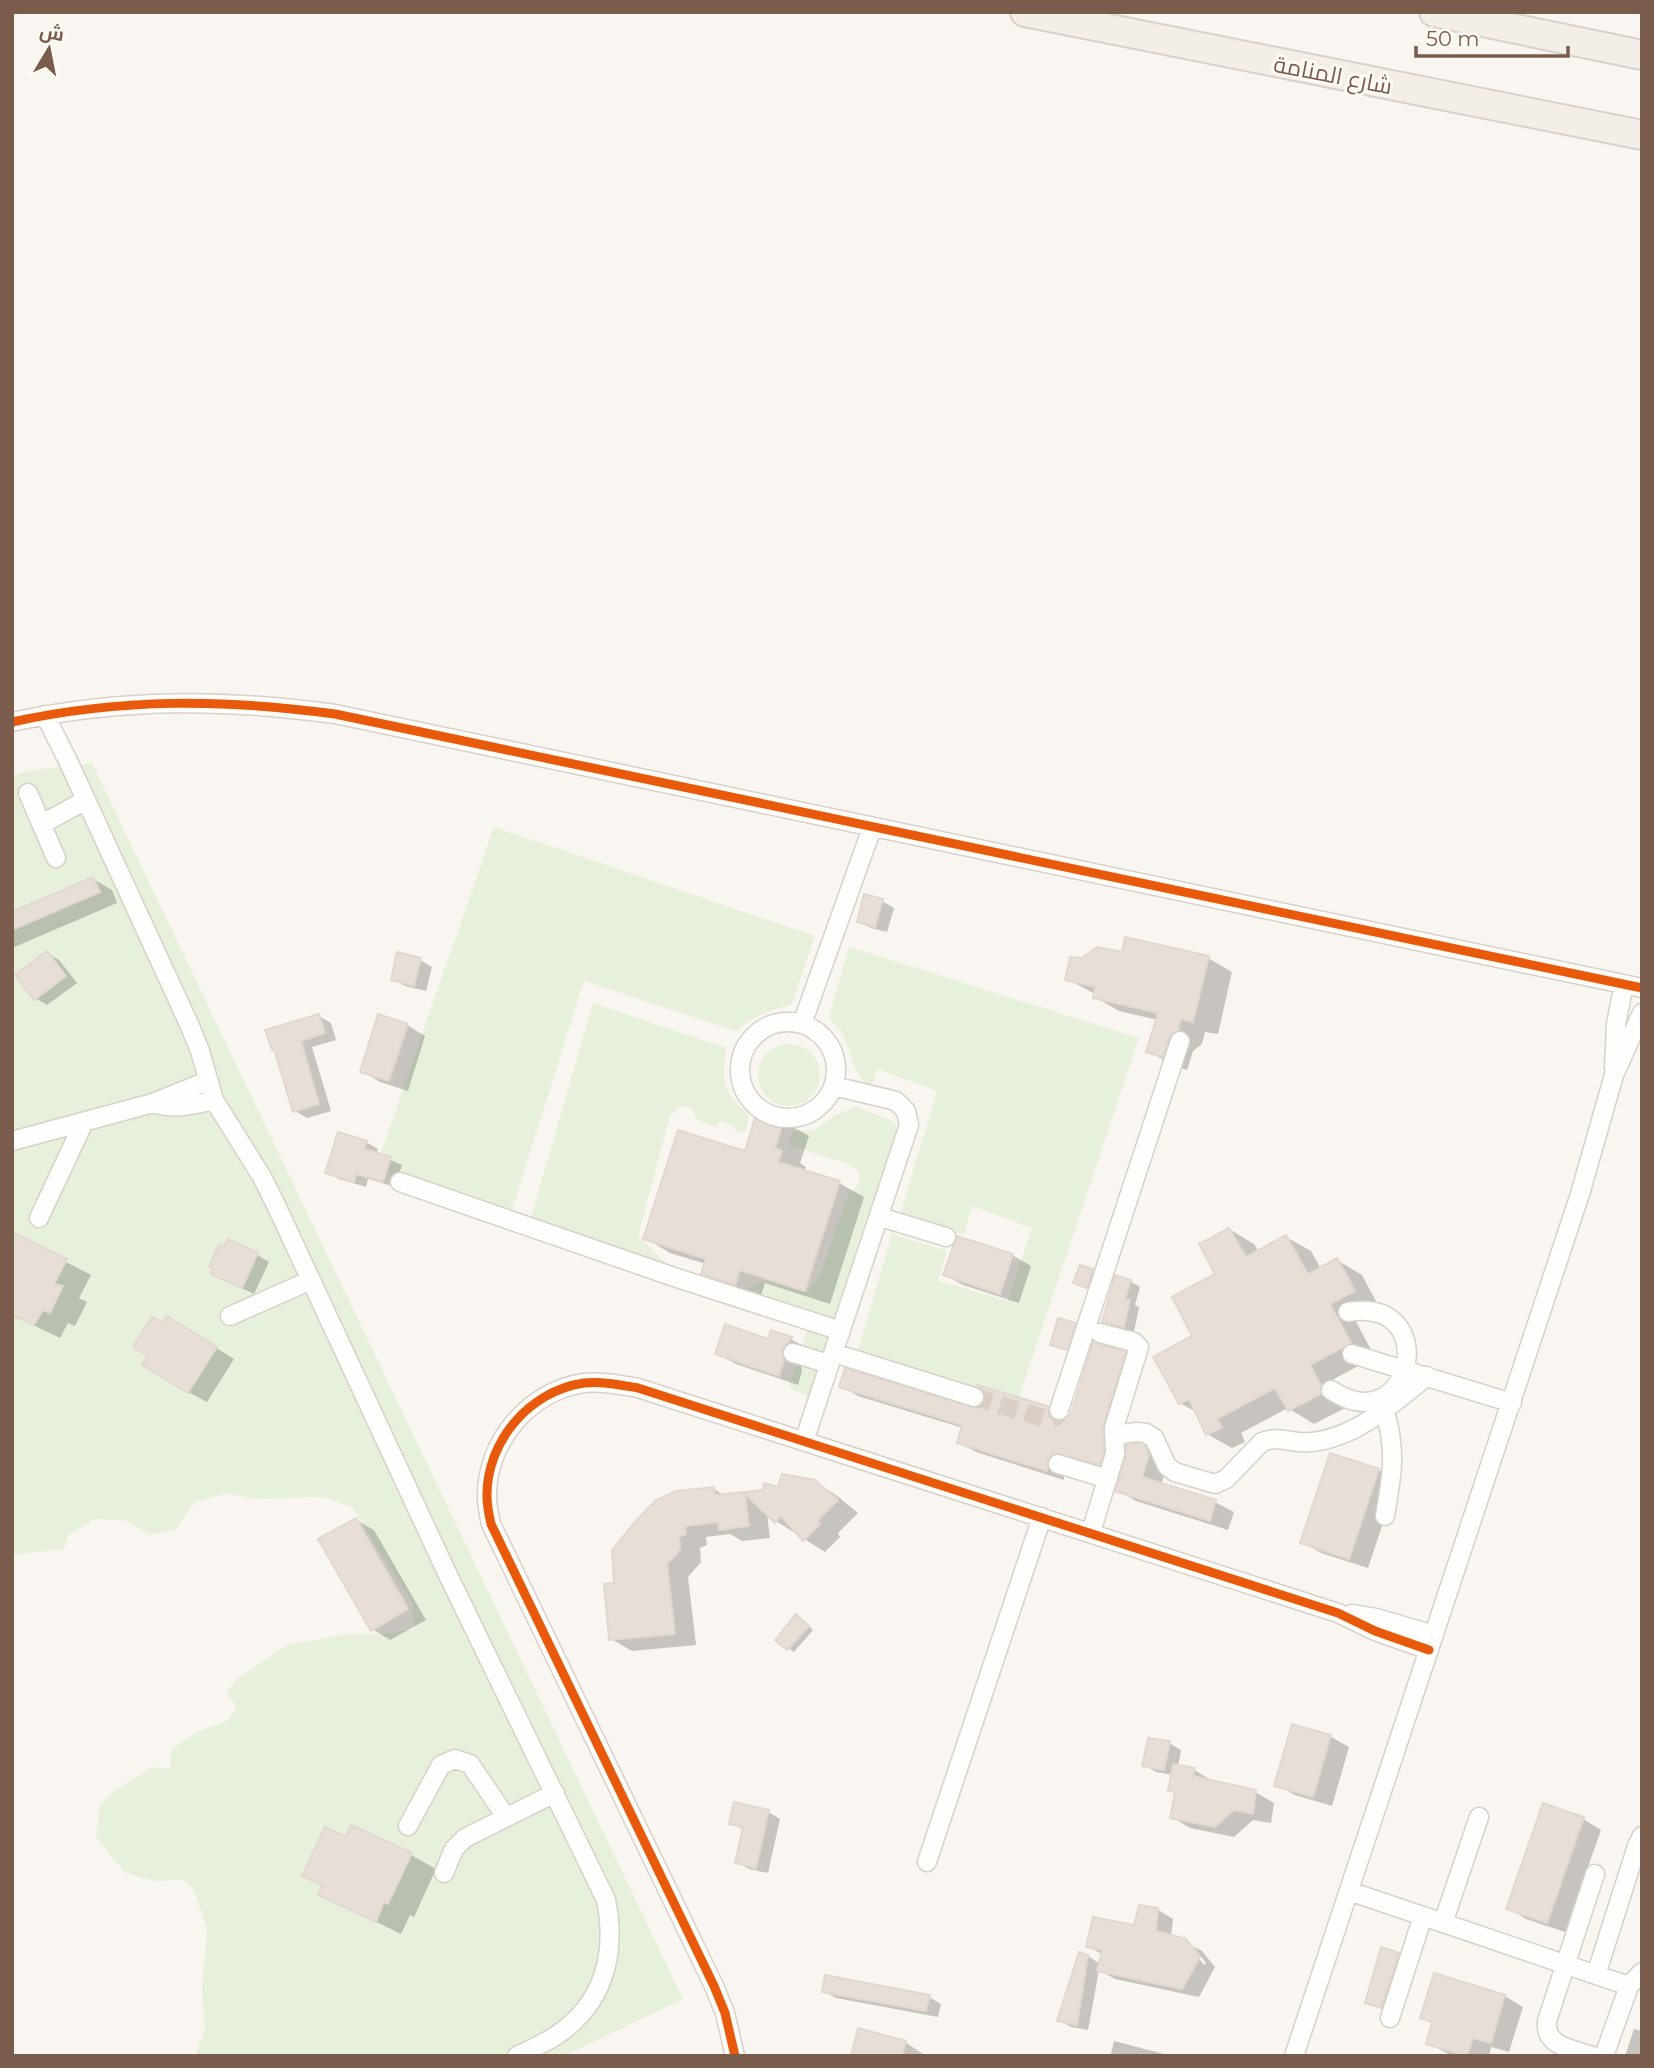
<svg xmlns="http://www.w3.org/2000/svg" width="1654" height="2068" viewBox="0 0 1654 2068" font-family="Montserrat,Cairo,sans-serif">
  <style>
    .green { fill: #e7f0db }
    .shadow { fill: #0003 }
    .building { fill: #e6ded7; stroke: #e2d8d2; stroke-width: 2 }
    .lines { fill: none; stroke-linecap: round; stroke-linejoin: round }
    .street-tunnel { stroke: #d9cfc7; stroke-width: 18; stroke-dasharray: 18 9; stroke-linecap: butt }
    .street-casing { stroke: #d7d1cb; stroke-width: 21 }
    .primary-casing { stroke: #dad1cc; stroke-width: 32 }
    .street { stroke: #fefefd; stroke-width: 18 }
    .primary { stroke: #f3eee8; stroke-width: 28 }
    .cycleway-casing { stroke: #fffaf3; stroke-width: 13 }
    .cycleway { stroke: #e8590c; stroke-width: 9 }
    .labels { text-anchor: middle; dominant-baseline: central; stroke-width: 6; stroke-linejoin: round; paint-order: stroke }
    .street-label { font-size: 23px; fill: #7a5c4d; stroke: #fffaf3 }
  </style>
  <rect width="100%" height="100%" fill="#f9f5f0"/>
  <path class="green" d="M 92,763 L 683,1999 L 564,2056 L 195,2056 L 205,2029 L 202,1993 L 207,1930 L 194,1890 L 183,1880 L 154,1881 L 125,1873 L 96,1837 L 100,1805 L 113,1792 L 152,1767 L 170,1769 L 172,1749 L 199,1731 L 227,1721 L 237,1707 L 226,1692 L 237,1679 L 287,1645 L 347,1634 L 384,1634 L 415,1629 L 413,1604 L 352,1507 L 323,1497 L 253,1499 L 227,1493 L 195,1502 L 175,1530 L 149,1534 L 127,1521 L 94,1519 L 69,1535 L 64,1549 L 12,1555 L 12,775 L 33,770 Z
    M 494,827 L 815,936 L 792,1004 C 771,1010 753,1016 736,1031 L 584,981 L 512,1210 L 375,1170 Z
    M 849,947 L 1139,1038 L 1017,1404 L 858,1350 L 892,1234 L 947,1251 L 938,1281 L 1008,1301 L 1032,1228 L 972,1206 L 964,1235 L 900,1215 L 937,1091 L 878,1069 L 871,1087 C 852,1075 852,1055 844,1037 C 841,1030 834,1024 829,1018 Z
    M 593,1003 L 726,1048 C 721,1083 723,1092 749,1115 L 746,1131 L 737,1133 L 733,1125 L 721,1121 L 715,1127 L 696,1119 L 692,1108 L 680,1106 L 670,1116 L 638,1236 L 673,1270 L 530,1221 Z
    M758 1075a31 31 0 1 1 62 0a31 31 0 1 1-62 0Z
    M 856,1107 L 895,1122 L 899,1146 L 817,1402 L 789,1387 L 811,1318 L 735,1293 L 765,1281 L 807,1293 L 820,1276 L 848,1195 L 859,1184 L 860,1172 L 846,1163 L 788,1145 L 793,1131 L 814,1130 L 834,1116 Z"/>
  <path class="shadow" d="M 93,879 L 112,890 L 117,903 L 12,948 L 12,914 Z
    M 882,901 L 894,908 L 887,932 L 871,928 L 859,921 Z
    M 47,953 L 59,960 L 77,983 L 47,1005 L 35,998 Z
    M 1123,954 L 1208,958 L 1232,972 L 1218,1034 L 1205,1032 L 1202,1044 L 1193,1051 L 1187,1070 L 1172,1065 L 1148,1051 L 1158,1020 L 1119,1011 L 1095,997 L 1095,994 L 1067,979 Z
    M 420,960 L 432,967 L 426,991 L 405,986 L 393,979 Z
    M 319,1016 L 331,1023 L 336,1040 L 312,1047 L 331,1111 L 307,1118 L 295,1111 L 277,1050 Z
    M 407,1025 L 425,1036 L 408,1091 L 380,1082 L 362,1071 Z
    M 758,1114 L 784,1122 L 809,1136 L 800,1163 L 806,1167 L 804,1172 L 839,1183 L 864,1197 L 830,1304 L 765,1283 L 760,1298 L 728,1287 L 703,1273 L 706,1264 L 670,1253 L 645,1238 L 746,1153 Z
    M 366,1142 L 378,1149 L 376,1154 L 402,1165 L 395,1187 L 368,1179 L 366,1187 L 339,1179 L 327,1172 Z
    M 1229,1229 L 1254,1244 L 1259,1252 L 1286,1237 L 1311,1251 L 1321,1269 L 1337,1260 L 1362,1275 L 1378,1305 L 1354,1318 L 1375,1357 L 1334,1379 L 1345,1400 L 1345,1408 L 1314,1424 L 1288,1408 L 1241,1433 L 1245,1442 L 1232,1448 L 1207,1434 L 1198,1413 L 1180,1403 L 1195,1336 L 1218,1274 Z
    M 12,1234 L 91,1275 L 79,1298 L 87,1302 L 75,1326 L 68,1323 L 60,1338 L 12,1315 Z
    M 257,1255 L 269,1262 L 254,1294 L 225,1280 Z
    M 1012,1255 L 1031,1266 L 1019,1303 L 963,1285 L 945,1275 Z
    M 1081,1267 L 1098,1274 L 1093,1289 L 1081,1285 Z
    M 1130,1281 L 1140,1287 L 1135,1305 L 1139,1307 L 1134,1332 L 1114,1327 L 1104,1321 Z
    M 1075,1324 L 1080,1327 L 1072,1352 L 1053,1344 Z
    M 163,1325 L 186,1329 L 234,1359 L 207,1402 L 188,1392 Z
    M 772,1333 L 791,1339 L 809,1349 L 800,1360 L 802,1371 L 798,1385 L 736,1364 L 717,1354 L 769,1341 Z
    M 1125,1353 L 1142,1363 L 1120,1435 L 1117,1473 L 1064,1470 L 1064,1480 L 976,1452 L 959,1443 L 963,1428 L 858,1396 L 841,1386 L 971,1410 L 1047,1408 L 1067,1419 Z
    M 1144,1447 L 1164,1459 L 1167,1466 L 1161,1485 L 1215,1502 L 1234,1512 L 1228,1530 L 1136,1501 L 1118,1490 Z
    M 1332,1455 L 1379,1470 L 1397,1481 L 1368,1568 L 1321,1553 L 1302,1542 Z
    M 814,1482 L 836,1495 L 858,1513 L 838,1533 L 840,1537 L 825,1552 L 776,1521 L 767,1513 L 770,1538 L 742,1541 L 730,1534 L 706,1537 L 707,1545 L 700,1548 L 701,1562 L 688,1577 L 696,1645 L 632,1651 L 611,1639 L 615,1584 L 714,1489 L 725,1496 Z
    M 356,1520 L 374,1530 L 426,1620 L 390,1640 L 372,1629 Z
    M 802,1620 L 813,1630 L 794,1652 L 788,1648 Z
    M 1293,1726 L 1331,1737 L 1349,1747 L 1332,1806 L 1295,1795 L 1276,1785 Z
    M 1169,1743 L 1181,1750 L 1178,1767 L 1194,1770 L 1213,1781 L 1255,1792 L 1274,1803 L 1271,1823 L 1253,1820 L 1234,1837 L 1190,1828 L 1172,1817 L 1177,1794 L 1170,1790 L 1173,1775 L 1156,1772 L 1144,1765 Z
    M 768,1812 L 780,1819 L 768,1873 L 749,1869 L 737,1862 L 744,1830 L 731,1823 Z
    M 1583,1819 L 1601,1830 L 1565,1932 L 1526,1919 L 1508,1908 Z
    M 347,1839 L 411,1855 L 436,1869 L 414,1917 L 410,1915 L 401,1934 L 320,1894 L 323,1886 L 304,1875 Z
    M 1157,1909 L 1173,1919 L 1171,1937 L 1191,1944 L 1187,1944 L 1204,1965 L 1206,1963 L 1193,1946 L 1202,1951 L 1215,1967 L 1199,1997 L 1115,1979 L 1099,1970 L 1088,2030 L 1071,2027 L 1059,2020 L 1088,1956 L 1100,1964 L 1103,1955 L 1088,1946 L 1135,1927 Z
    M 1398,1954 L 1410,1961 L 1393,2014 L 1367,2002 Z
    M 1435,1975 L 1505,1996 L 1523,2007 L 1509,2052 L 1491,2047 L 1489,2056 L 1452,2056 L 1428,2043 L 1434,2024 L 1422,2017 Z
    M 824,1991 L 929,1997 L 941,2004 L 938,2017 L 836,1998 Z
    M 1634,2029 L 1642,2031 L 1642,2056 L 1625,2056 Z
    M 1114,2041 L 1172,2056 L 1108,2056 L 1111,2054 Z
    M 905,2042 L 926,2056 L 853,2056 Z"/>
  <path class="building" d="M 93,877 L 100,892 L 12,930 L 12,912 Z
    M 864,894 L 883,899 L 875,927 L 857,922 Z
    M 1125,937 L 1209,956 L 1193,1022 L 1181,1019 L 1178,1030 L 1169,1037 L 1163,1057 L 1146,1052 L 1158,1013 L 1093,998 L 1095,987 L 1065,980 L 1070,957 L 1082,958 L 1097,947 L 1122,952 Z
    M 47,951 L 66,976 L 34,1000 L 15,975 Z
    M 397,952 L 421,958 L 414,986 L 391,980 Z
    M 319,1014 L 325,1033 L 301,1041 L 319,1104 L 293,1112 L 274,1049 L 272,1050 L 265,1030 Z
    M 378,1014 L 408,1024 L 389,1081 L 360,1072 Z
    M 757,1111 L 784,1120 L 775,1148 L 782,1151 L 778,1162 L 840,1181 L 805,1291 L 740,1270 L 735,1285 L 701,1274 L 706,1259 L 643,1239 L 678,1130 L 745,1151 Z
    M 338,1132 L 367,1141 L 364,1149 L 391,1157 L 383,1182 L 356,1174 L 354,1182 L 325,1173 Z
    M 1229,1228 L 1246,1257 L 1286,1235 L 1308,1274 L 1337,1258 L 1355,1291 L 1330,1304 L 1351,1343 L 1310,1365 L 1321,1385 L 1321,1394 L 1288,1411 L 1275,1388 L 1217,1419 L 1222,1428 L 1206,1435 L 1189,1399 L 1179,1404 L 1153,1357 L 1192,1336 L 1172,1297 L 1215,1274 L 1199,1244 Z
    M 12,1232 L 67,1259 L 54,1284 L 63,1286 L 50,1313 L 43,1310 L 34,1325 L 12,1315 Z
    M 957,1236 L 1013,1254 L 1000,1294 L 943,1275 Z
    M 228,1239 L 258,1253 L 242,1288 L 211,1274 L 213,1269 L 209,1267 L 219,1245 L 224,1247 Z
    M 1080,1265 L 1093,1269 L 1087,1288 L 1073,1283 Z
    M 1115,1275 L 1131,1280 L 1125,1299 L 1130,1300 L 1124,1327 L 1102,1322 Z
    M 167,1316 L 217,1347 L 188,1393 L 142,1365 L 148,1356 L 133,1347 L 152,1317 L 163,1323 Z
    M 1058,1318 L 1076,1323 L 1067,1350 L 1050,1345 Z
    M 725,1324 L 768,1339 L 771,1330 L 792,1337 L 782,1349 L 784,1360 L 779,1376 L 715,1354 Z
    M 1093,1342 L 1126,1352 L 1103,1425 L 1104,1452 L 1100,1465 L 1056,1453 L 1047,1460 L 1047,1471 L 957,1443 L 962,1425 L 839,1387 L 845,1368 L 976,1408 L 981,1406 L 985,1400 L 985,1394 L 977,1385 L 1048,1406 L 1050,1417 L 1061,1421 L 1071,1414 Z
    M 1137,1443 L 1145,1446 L 1149,1455 L 1142,1477 L 1216,1500 L 1210,1521 L 1115,1491 L 1126,1457 L 1126,1445 Z
    M 1330,1453 L 1379,1469 L 1349,1559 L 1300,1543 Z
    M 782,1474 L 815,1480 L 838,1500 L 818,1520 L 820,1524 L 803,1541 L 781,1516 L 775,1523 L 745,1494 L 749,1526 L 719,1530 L 718,1522 L 685,1526 L 686,1534 L 679,1537 L 680,1550 L 667,1564 L 675,1634 L 609,1640 L 604,1584 L 614,1583 L 612,1550 L 634,1523 L 655,1501 L 676,1491 L 714,1487 L 715,1495 L 763,1490 L 764,1483 L 778,1487 Z
    M 356,1518 L 408,1609 L 371,1631 L 318,1539 Z
    M 796,1614 L 809,1626 L 787,1650 L 775,1640 Z
    M 1292,1724 L 1331,1735 L 1313,1797 L 1274,1786 Z
    M 1148,1738 L 1170,1741 L 1164,1770 L 1142,1766 Z
    M 1173,1764 L 1195,1768 L 1193,1776 L 1256,1790 L 1253,1814 L 1234,1810 L 1215,1827 L 1170,1818 L 1175,1792 L 1168,1791 Z
    M 734,1802 L 769,1810 L 756,1868 L 735,1863 L 743,1827 L 729,1824 Z
    M 1543,1803 L 1584,1817 L 1547,1923 L 1506,1909 Z
    M 351,1825 L 412,1853 L 388,1904 L 384,1902 L 376,1922 L 318,1895 L 322,1885 L 302,1876 L 325,1827 L 346,1837 Z
    M 1139,1905 L 1158,1908 L 1156,1931 L 1186,1939 L 1200,1957 L 1182,1989 L 1097,1971 L 1102,1950 L 1086,1947 L 1093,1917 L 1134,1925 Z
    M 1381,1947 L 1399,1953 L 1381,2008 L 1365,2003 Z
    M 1079,1952 L 1088,1955 L 1077,2025 L 1057,2021 Z
    M 1434,1973 L 1505,1995 L 1491,2043 L 1473,2038 L 1467,2056 L 1426,2044 L 1432,2022 L 1420,2018 Z
    M 825,1975 L 930,1995 L 926,2011 L 822,1992 Z
    M 858,2028 L 906,2041 L 902,2056 L 851,2056 Z"/>
  <g class="lines">
    <path class="street-tunnel" d="M 974,1397 L 1050,1420 L 1056,1417 L 1059,1410"/>
    <defs>
      <path id="street" d="M 45,715 L 69,763 L 189,1024 L 200,1051 L 214,1100 L 262,1177 L 276,1205 L 447,1573 L 606,1900 C 616,1949 606,1997 565,2029 C 551,2041 533,2048 517,2056
        M 12,722 C 122,698 224,699 335,714 L 1642,988
        M 28,793 L 56,858
        M 42,824 L 86,800
        M740 1070a48 48 0 1 1 96 0a48 48 0 1 1-96 0Z
        M 802,1024 L 872,828
        M 1614,1068 L 1616,1024 L 1624,984
        M 153,1103 C 174,1110 192,1105 214,1100
        M 12,1141 L 153,1103 L 207,1081
        M 400,1182 L 674,1277 L 841,1331
        M 880,1217 L 946,1237
        M 39,1218 L 84,1122
        M 230,1316 L 309,1281
        M 793,1353 L 829,1364
        M 834,1353 L 974,1397
        M 1352,1354 L 1512,1403
        M 1331,1390 C 1411,1444 1444,1296 1348,1312
        M 1384,1409 C 1397,1449 1392,1476 1385,1516
        M 1059,1410 L 1180,1041
        M 1114,1435 L 1137,1432 L 1146,1433 L 1154,1438 L 1167,1466 L 1175,1472 L 1215,1484 L 1226,1479 L 1262,1442 C 1277,1435 1294,1444 1310,1442 C 1354,1439 1394,1403 1427,1376
        M 804,1441 L 909,1125 L 906,1111 L 896,1101 L 834,1086
        M 1058,1464 L 1108,1479
        M 1091,1532 L 1115,1454 L 1114,1428 L 1139,1347 L 1134,1342 L 1100,1333
        M 1352,1614 L 1376,1618 L 1434,1635
        M 408,1826 L 441,1765 L 455,1759 L 470,1764 L 506,1817
        M 927,1862 L 1042,1517
        M 444,1873 L 454,1849 L 465,1838 L 555,1793
        M 1349,1891 L 1629,1986
        M 1443,1923 L 1479,1817
        M 1596,1975 L 1637,1846 L 1642,1836
        M 1390,2018 L 1423,1916
        M 735,2056 L 725,2013 L 714,1986 L 491,1524 C 489,1515 487,1506 487,1497 C 486,1442 529,1391 584,1383 C 602,1381 620,1385 638,1388 L 1338,1613 L 1375,1631 L 1429,1650
        M 1294,2056 L 1580,1194 L 1614,1075 L 1642,1013
        M 1592,2056 C 1573,2049 1544,2047 1547,2021 L 1595,1874
        M 1604,2056 L 1629,1986 L 1642,1972"/>
      <path id="primary" d="M 1025,12 L 1642,135
        M 1434,12 L 1642,55"/>
    </defs>
    <use href="#street" class="street-casing"/>
    <use href="#primary" class="primary-casing"/>
    <use href="#street" class="street"/>
    <use href="#primary" class="primary"/>
    <defs>
      <path id="cycleway" d="M 12,722 C 122,698 224,699 335,714 L 1642,988
        M 735,2056 L 725,2013 L 714,1986 L 491,1524 C 489,1515 487,1506 487,1497 C 486,1442 529,1391 584,1383 C 602,1381 620,1385 638,1388 L 1338,1613 L 1375,1631 L 1429,1650"/>
    </defs>
    <use href="#cycleway" class="cycleway-casing"/>
    <use href="#cycleway" class="cycleway"/>
  </g>
  <g class="labels">
    <g class="street-label">
      <text transform="translate(1333 75) rotate(11)">شارع المنامة</text>
    </g>
  </g>
  <rect width="1654" height="2068" fill="none" stroke="#7a5c4d" stroke-width="28"/>
  <g transform="translate(49 49) rotate(10)" stroke="#fffaf3" stroke-width="5" paint-order="stroke">
  <path d="M0-5L12 26L0 18L-12 26Z" fill="#7a5c4d"/>
  <text y="-10" font-size="19" font-weight="bold" text-anchor="middle" fill="#7a5c4d">ش</text>
  </g>
  <path d="M1416 46v10h152v-10" fill="none" stroke="#7a5c4d" stroke-width="3.5"/>
  <text x="1426" y="46" font-size="21" fill="#7a5c4d" stroke="#fffaf3" stroke-width="5" paint-order="stroke">50 m</text>
</svg>
